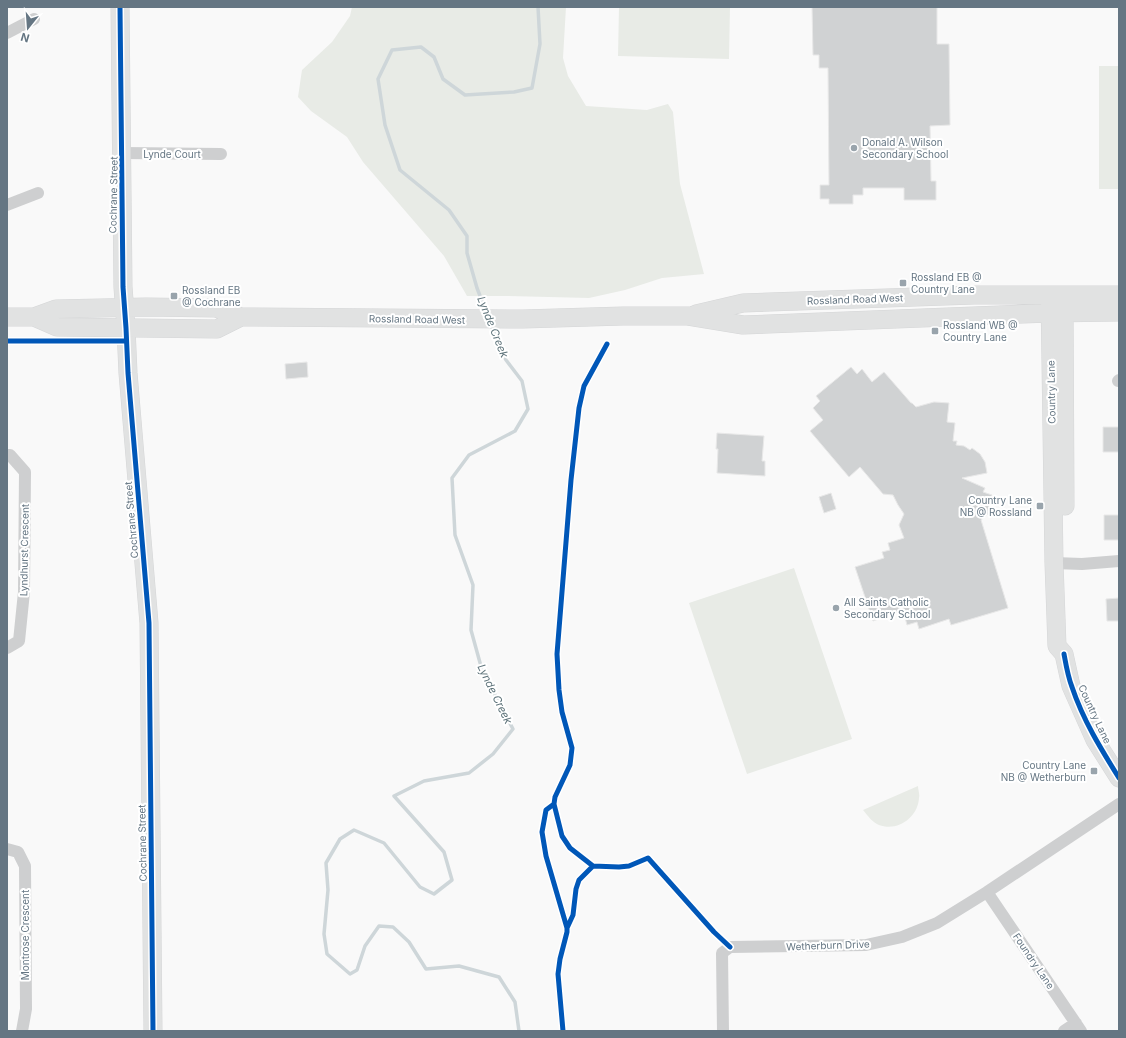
<svg xmlns="http://www.w3.org/2000/svg" width="1126" height="1038" viewBox="0 0 1126 1038" font-family="Inter,sans-serif">
  <style>
    .green { fill: #e8ebe6 }
    .lines { fill: none; stroke-linecap: round; stroke-linejoin: round }
    .stream { stroke: #ced6d9; stroke-width: 3.5 }
    .building { fill: #d0d2d3; stroke: #e8e8e8 }
    .secondary-casing { stroke: #d5d6d7; stroke-width: 19 }
    .street { stroke: #cecfd0; stroke-width: 12 }
    .secondary { stroke: #e1e2e2; stroke-width: 18 }
    .cycleway-casing { stroke: #fff; stroke-width: 8 }
    .cycleway { stroke: #0057b8; stroke-width: 5 }
    .poi-dot { fill: #99a4ac; stroke: #fff; stroke-width: 1.5 }
    .labels { text-anchor: middle; dominant-baseline: central; stroke-width: 4; stroke-linejoin: round; paint-order: stroke }
    .poi-label { font-size: 10px; fill: #657683; stroke: #fff; text-anchor: start }
    .street-label { font-size: 10px; fill: #657683; stroke: #fff }
    .water-label { font-size: 11px; font-style: italic; fill: #60757c; stroke: #fff }
  </style>
  <rect width="100%" height="100%" fill="#f9f9f9"/>
  <path class="green" d="M 352,7 L 566,7 L 563,58 L 568,76 L 586,106 L 647,110 L 668,104 L 673,112 L 680,184 L 704,274 L 662,278 L 625,290 L 589,298 L 507,296 L 467,296 L 444,256 L 363,162 L 347,137 L 311,111 L 298,97 L 302,70 L 332,42 L 350,16 Z
    M 619,7 L 730,7 L 729,59 L 618,56 Z
    M 1099,66 L 1119,66 L 1119,189 L 1099,189 Z
    M 794,568 L 852,739 L 747,774 L 689,603 Z
    M 918,786 C 918,790 920,794 919,798 C 918,817 898,832 879,825 C 872,822 868,816 863,810 Z"/>
  <g class="lines">
    <path class="stream" d="M 487,314 L 477,288 L 467,253 L 467,236 L 449,210 L 400,170 L 385,125 L 378,79 L 392,50 L 421,47 L 434,57 L 443,79 L 465,95 L 514,92 L 532,88 L 540,44 L 538,7
      M 491,325 L 506,360 L 522,381 L 528,409 L 515,431 L 469,455 L 452,478 L 455,535 L 473,585 L 471,630 L 482,670 L 513,729 L 493,754 L 469,773 L 424,781 L 394,796 L 444,852 L 452,880 L 434,894 L 420,887 L 384,843 L 354,830 L 340,839 L 326,863 L 328,890 L 324,934 L 327,954 L 350,974 L 357,970 L 365,946 L 379,926 L 393,927 L 409,942 L 426,969 L 459,966 L 499,977 L 515,1002 L 519,1031"/>
  </g>
  <path class="building" d="M 812,7 L 937,7 L 937,44 L 949,44 L 950,125 L 930,126 L 931,181 L 936,181 L 936,200 L 904,200 L 904,188 L 863,188 L 863,195 L 853,195 L 853,204 L 829,204 L 829,199 L 820,199 L 820,185 L 829,185 L 828,68 L 819,68 L 819,55 L 813,55 Z
    M 307,362 L 308,377 L 286,379 L 285,364 Z
    M 851,367 L 857,374 L 862,369 L 872,382 L 884,372 L 911,403 L 912,403 L 916,407 L 934,402 L 949,403 L 947,422 L 955,423 L 953,441 L 957,441 L 956,445 L 964,446 L 970,450 L 972,448 L 980,454 L 985,462 L 987,473 L 962,478 L 985,488 L 983,492 L 992,495 L 989,503 L 993,507 L 988,514 L 981,520 L 1008,608 L 951,625 L 949,619 L 919,629 L 917,622 L 907,625 L 903,610 L 873,621 L 855,567 L 884,558 L 882,552 L 890,550 L 888,543 L 904,538 L 899,525 L 904,514 L 898,505 L 893,495 L 883,494 L 860,467 L 849,477 L 810,431 L 823,420 L 813,408 L 820,401 L 816,396 Z
    M 1103,427 L 1119,427 L 1119,452 L 1103,452 Z
    M 717,433 L 764,436 L 762,461 L 765,461 L 765,476 L 717,473 L 718,449 L 716,449 Z
    M 831,493 L 836,509 L 824,513 L 819,497 Z
    M 1104,515 L 1119,515 L 1119,540 L 1104,540 Z
    M 1119,598 L 1119,621 L 1107,621 L 1106,599 Z"/>
  <g class="lines">
    <defs>
      <path id="secondary" d="M 120,7 L 123,287 L 126,328 L 128,373 L 149,623 L 153,1031
        M 1050,295 L 1054,563 L 1057,646 L 1064,654 L 1071,686 L 1095,740 L 1119,778
        M 1064,302 L 1065,506
        M 696,314 L 743,303 L 974,295 L 1119,295
        M 7,317 L 34,317 L 56,309 L 146,307 L 216,308 L 241,317 L 523,319 L 623,316 L 688,316 L 743,325 L 1050,313 L 1119,312
        M 34,317 L 57,327 L 217,329 L 241,317"/>
    </defs>
    <use href="#secondary" class="secondary-casing"/>
    <path class="street" d="M 7,33 L 34,19
      M 123,153 L 221,154
      M 7,205 L 38,193
      M 1118,381 L 1119,380
      M 7,455 L 10,455 L 25,472 L 24,592 L 19,641 L 7,648
      M 1054,563 L 1082,564 L 1119,561
      M 7,849 L 18,852 L 25,866 L 26,1009 L 22,1031
      M 987,892 L 1081,1031
      M 723,1031 L 722,953 L 730,947 L 866,945 L 902,937 L 937,923 L 987,892 L 1119,804
      M 1064,1031 L 1076,1023"/>
    <use href="#secondary" class="secondary"/>
    <defs>
      <path id="cycleway" d="M 120,7 L 123,287 L 126,328 L 128,373 L 149,623 L 153,1031
        M 7,341 L 126,341
        M 1064,654 C 1066,665 1068,677 1072,687 C 1083,720 1101,749 1119,778
        M 554,804 L 562,836 L 570,848 L 593,866 L 579,880 L 576,889 L 573,915 L 567,928
        M 593,866 L 619,867 L 629,866 L 648,858 L 714,932 L 730,947
        M 563,1031 L 558,974 L 560,959 L 567,932 L 567,928 L 546,856 L 542,832 L 546,810 L 554,804 L 555,797 L 570,765 L 572,748 L 562,712 L 559,690 L 557,654 L 571,480 L 579,408 L 584,386 L 607,344"/>
    </defs>
    <use href="#cycleway" class="cycleway-casing"/>
    <use href="#cycleway" class="cycleway"/>
  </g>
  <g class="poi-dot">
    <circle cx="854" cy="148" r="4"/>
    <rect x="899" y="279" width="8" height="8" rx="2"/>
    <rect x="170" y="292" width="8" height="8" rx="2"/>
    <rect x="931" y="327" width="8" height="8" rx="2"/>
    <rect x="1036" y="502" width="8" height="8" rx="2"/>
    <circle cx="836" cy="608" r="4"/>
    <rect x="1090" y="767" width="8" height="8" rx="2"/>
  </g>
  <g class="labels">
    <g class="poi-label">
      <text x="862" y="142">Donald A. Wilson<tspan x="862" dy="12">Secondary School</tspan></text>
      <text x="911" y="277">Rossland EB @<tspan x="911" dy="12">Country Lane</tspan></text>
      <text x="182" y="290">Rossland EB<tspan x="182" dy="12">@ Cochrane</tspan></text>
      <text x="943" y="325">Rossland WB @<tspan x="943" dy="12">Country Lane</tspan></text>
      <text x="1032" y="500" text-anchor="end">Country Lane<tspan x="1032" dy="12">NB @ Rossland</tspan></text>
      <text x="844" y="602">All Saints Catholic<tspan x="844" dy="12">Secondary School</tspan></text>
      <text x="1086" y="765" text-anchor="end">Country Lane<tspan x="1086" dy="12">NB @ Wetherburn</tspan></text>
    </g>
    <g class="street-label">
      <text x="172" y="154">Lynde Court</text>
      <text transform="translate(113 195) rotate(-89)">Cochrane Street</text>
      <text transform="translate(855 299) rotate(-2)">Rossland Road West</text>
      <text transform="translate(417 319) rotate(1)">Rossland Road West</text>
      <text transform="translate(1051 392) rotate(-91)">Country Lane</text>
      <text transform="translate(131 520) rotate(-95)">Cochrane Street</text>
      <text transform="translate(24 550) rotate(-89)">Lyndhurst Crescent</text>
      <text transform="translate(1095 714) rotate(65)">Country Lane</text>
      <text transform="translate(142 843) rotate(-91)">Cochrane Street</text>
      <text transform="translate(25 935) rotate(-90)">Montrose Crescent</text>
      <text transform="translate(828 945) rotate(-2)">Wetherburn Drive</text>
      <text transform="translate(1034 961) rotate(56)">Foundry Lane</text>
    </g>
    <g class="water-label">
      <text transform="translate(493 327) rotate(68)">Lynde Creek</text>
      <text transform="translate(495 694) rotate(64)">Lynde Creek</text>
    </g>
  </g>
  <rect width="1126" height="1038" fill="none" stroke="#657683" stroke-width="16"/>
  <g transform="translate(28 28) rotate(197)" stroke="#ffffff" stroke-width="3" paint-order="stroke">
  <path d="M0-3L7 15L0 10L-7 15Z" fill="#657683"/>
  <text y="-6" font-size="11" font-weight="bold" text-anchor="middle" fill="#657683">N</text>
  </g>
</svg>
